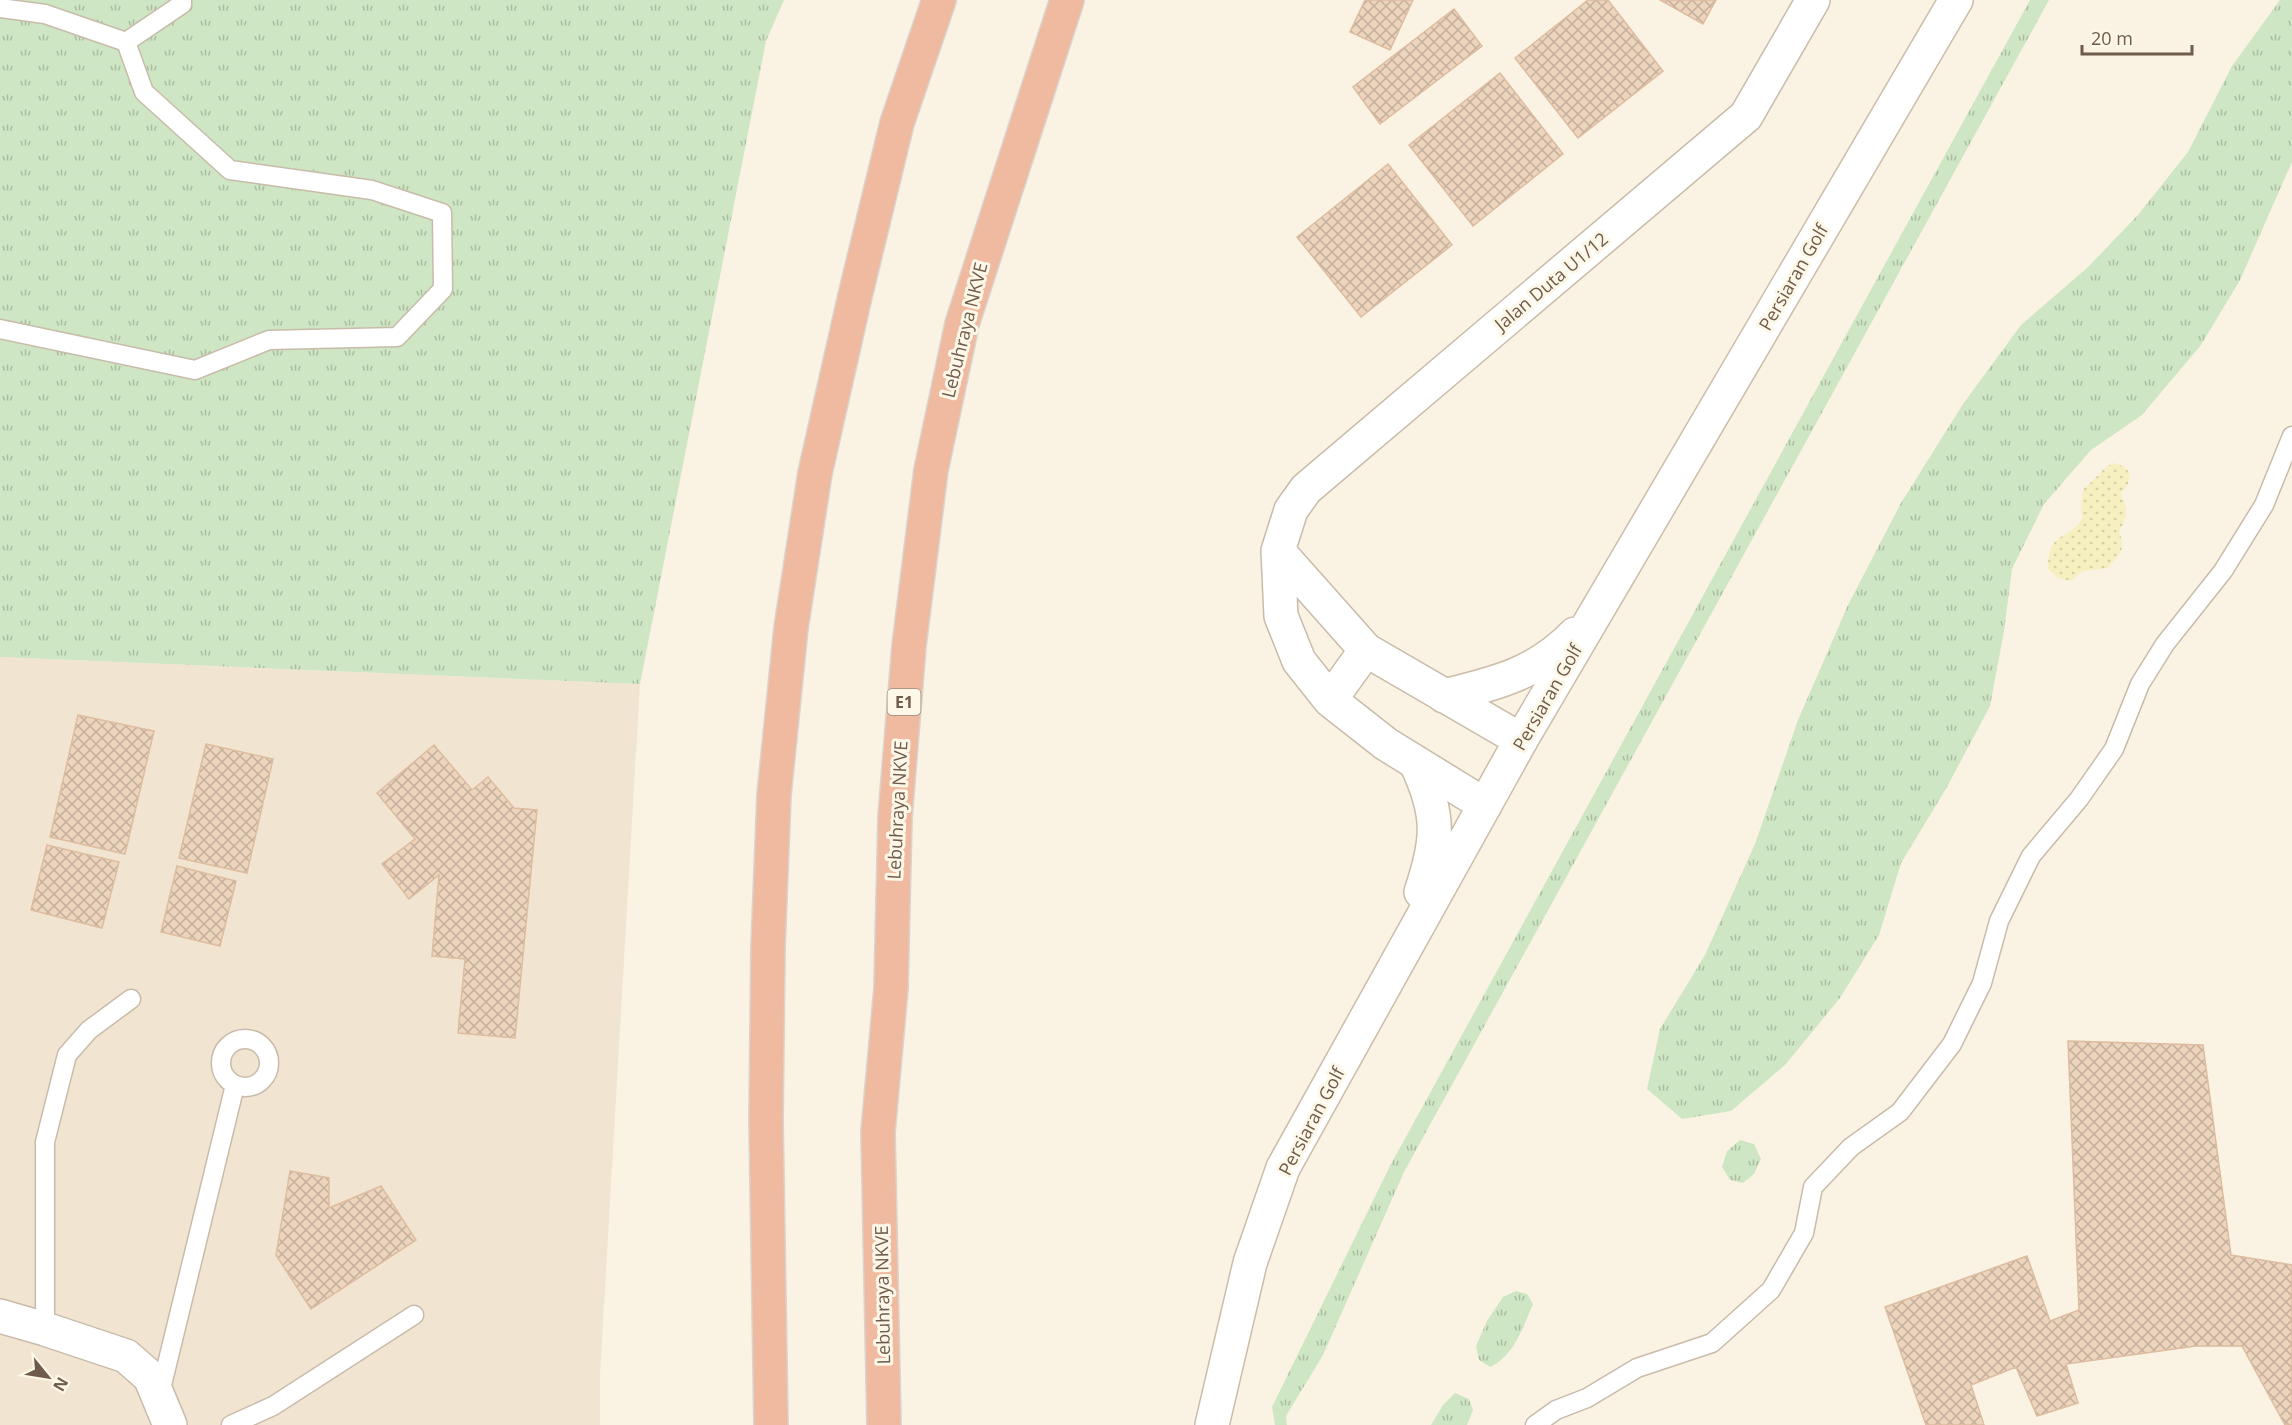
<svg xmlns="http://www.w3.org/2000/svg" width="2292" height="1425" viewBox="0 0 2292 1425" font-family="'Open Sans',sans-serif">
  <style>
    .residential { fill: #f1e5d2 }
    .grass { fill: url(#grass-tufts) }
    .sand { fill: url(#sand-dots) }
    .building { fill: url(#building-cross-hatch); stroke: #debc9f; stroke-width: 1.5 }
    .lines { fill: none; stroke-linecap: round; stroke-linejoin: round }
    .lane-casing { stroke: #c9bbaa; stroke-width: 21 }
    .street-casing { stroke: #c9bbaa; stroke-width: 36 }
    .secondary-casing { stroke: #ccbca9; stroke-width: 36 }
    .highway-casing { stroke: #dad4d0; stroke-width: 36 }
    .lane { stroke: #fff; stroke-width: 18 }
    .street { stroke: #fff; stroke-width: 33 }
    .secondary { stroke: #fff; stroke-width: 33 }
    .highway { stroke: #efba9f; stroke-width: 33 }
    .labels { text-anchor: middle; dominant-baseline: central; stroke-width: 6; stroke-linejoin: round; paint-order: stroke }
    .shield { fill: #fdf7e8; stroke: #9a8a7a; stroke-width: 1.5 }
    .shield-label { font-size: 16px; font-weight: bold; fill: #6f5b4b }
    .street-label { font-size: 18px; fill: #6f5b4b; stroke: #fdf7e8 }
  </style>
  <defs>
    <pattern id="grass-tufts" width="24" height="20" patternUnits="userSpaceOnUse" patternTransform="scale(1.5)"><rect width="24" height="20" fill="#cee6c3"/><path d="M3 7l-1-3M5 7V3M7 7l1-3M15 17l-1-3M17 17v-4M19 17l1-3" fill="none" stroke="#abbda0"/></pattern>
    <pattern id="sand-dots" width="8" height="8" patternUnits="userSpaceOnUse" patternTransform="scale(1.5)"><rect width="8" height="8" fill="#f6efc0"/><path d="M2 2h.1M6 6h.1" fill="none" stroke="#d6cfa6" stroke-width="1.8" stroke-linecap="round"/></pattern>
    <pattern id="building-cross-hatch" width="8" height="8" patternUnits="userSpaceOnUse" patternTransform="scale(1.5)"><rect width="8" height="8" fill="#edd4bd"/><path d="M0 0l8 8M0 8l8-8" fill="none" stroke="#c4af9c"/></pattern>
  </defs>
  <rect width="100%" height="100%" fill="#faf3e3"/>
  <path class="residential" d="M 0,657 L 640,684 L 600,1375 L 600,1425 L 0,1425 Z"/>
  <path class="grass" d="M 0,0 L 784,0 L 766,41 L 640,684 L 0,657 Z
    M 2030,0 L 2049,0 L 1404,1172 L 1323,1355 L 1286,1416 L 1287,1425 L 1275,1425 L 1272,1407 L 1390,1166 Z
    M 2280,0 L 2292,0 L 2292,162 L 2240,280 L 2201,345 L 2142,415 L 2091,450 L 2044,504 L 2012,569 L 2004,631 L 1990,706 L 1947,787 L 1901,863 L 1879,935 L 1840,998 L 1785,1065 L 1731,1111 L 1682,1119 L 1647,1089 L 1660,1029 L 1705,955 L 1755,844 L 1798,720 L 1848,605 L 1901,503 L 1963,404 L 2021,325 L 2087,268 L 2138,215 L 2188,152 L 2232,66 Z
    M 1740,1140 L 1754,1144 L 1761,1159 L 1754,1174 L 1743,1183 L 1730,1180 L 1722,1167 L 1727,1151 Z
    M 1516,1291 L 1527,1294 L 1533,1304 C 1523,1327 1514,1356 1490,1367 L 1479,1360 L 1476,1346 L 1487,1321 L 1503,1297 Z
    M 1455,1393 L 1469,1399 L 1473,1410 L 1467,1425 L 1431,1425 L 1443,1405 Z"/>
  <path class="sand" d="M 2113,463 L 2123,466 L 2130,473 L 2128,484 L 2121,494 C 2129,510 2127,517 2119,532 C 2127,550 2119,554 2108,568 L 2083,571 L 2071,581 L 2058,578 L 2048,569 C 2049,529 2065,544 2082,519 L 2081,503 L 2084,488 C 2096,480 2101,469 2113,463 Z"/>
  <path class="building" d="M 1365,0 L 1413,0 L 1390,50 L 1350,32 Z
    M 1588,0 L 1608,0 L 1663,71 L 1578,138 L 1515,58 Z
    M 1660,0 L 1716,0 L 1703,24 Z
    M 1454,9 L 1482,46 L 1380,124 L 1353,87 Z
    M 1500,73 L 1563,154 L 1473,226 L 1409,145 Z
    M 1388,164 L 1452,245 L 1361,317 L 1297,237 Z
    M 78,715 L 154,731 L 125,854 L 50,837 Z
    M 206,744 L 273,759 L 247,873 L 179,858 Z
    M 434,745 L 472,790 L 488,777 L 514,808 L 537,810 L 515,1038 L 458,1033 L 465,959 L 432,956 L 439,875 L 409,899 L 382,864 L 415,839 L 377,793 Z
    M 47,845 L 119,862 L 102,928 L 31,910 Z
    M 177,866 L 236,881 L 220,946 L 161,932 Z
    M 2068,1041 L 2203,1045 L 2231,1255 L 2292,1265 L 2292,1425 L 2285,1425 L 2242,1346 L 2196,1346 L 2066,1364 L 2078,1403 L 2037,1416 L 2016,1367 L 1971,1385 L 1984,1425 L 1926,1425 L 1885,1307 L 2027,1256 L 2050,1321 L 2079,1310 Z
    M 290,1171 L 329,1178 L 329,1208 L 381,1186 L 416,1240 L 311,1309 L 276,1255 Z"/>
  <g class="lines">
    <defs>
      <path id="lane" d="M 0,8 L 45,14 L 126,42 L 144,92 L 230,170 L 372,190 L 442,213 L 443,289 L 397,337 L 269,340 L 195,370 L 0,329
        M 126,42 L 182,4 L 182,0
        M221 1063a24 24 0 1 1 48 0a24 24 0 1 1-48 0Z
        M 45,1329 L 45,1142 L 67,1055 L 89,1030 L 131,999
        M 160,1393 L 235,1085
        M 231,1425 L 273,1406 L 414,1315
        M 1535,1425 L 1556,1410 L 1587,1398 L 1637,1368 L 1712,1343 L 1771,1290 L 1804,1233 L 1813,1187 L 1851,1147 L 1900,1112 L 1952,1044 L 1982,983 L 1999,921 L 2031,856 L 2079,799 L 2114,749 L 2140,684 L 2165,644 L 2223,571 L 2264,505 L 2292,436"/>
      <path id="street" d="M 1278,551 L 1366,650 L 1521,740
        M 1330,700 L 1366,650
        M 1485,805 L 1386,744 L 1330,700 L 1299,661 L 1281,616 L 1278,551 L 1291,510 L 1306,489 L 1746,116 L 1813,0
        M 0,1316 L 45,1329 L 126,1356 L 150,1377 L 170,1425"/>
      <path id="secondary" d="M 1444,696 C 1497,683 1536,674 1575,634
        M 1416,763 C 1440,814 1439,839 1421,892
        M 1212,1425 L 1250,1263 L 1283,1168 L 1521,740 L 1956,0"/>
      <path id="highway" d="M 771,1425 L 766,1120 L 768,947 L 774,795 L 791,628 L 815,473 L 855,296 L 897,123 L 939,0
        M 884,1425 L 878,1132 L 891,988 L 895,817 L 909,646 L 931,470 L 962,324 L 1067,0"/>
    </defs>
    <use href="#lane" class="lane-casing"/>
    <use href="#street" class="street-casing"/>
    <use href="#secondary" class="secondary-casing"/>
    <use href="#highway" class="highway-casing"/>
    <use href="#lane" class="lane"/>
    <use href="#street" class="street"/>
    <use href="#secondary" class="secondary"/>
    <use href="#highway" class="highway"/>
  </g>
  <g class="labels">
    <rect class="shield" x="887.5" y="689" width="33" height="26" rx="4.5"/>
    <g class="shield-label">
      <text x="904" y="702">E1</text>
    </g>
    <g class="street-label">
      <text transform="translate(1793 277) rotate(-60)">Persiaran Golf</text>
      <text transform="translate(1551 281) rotate(-40)">Jalan Duta U1/12</text>
      <text transform="translate(964 330) rotate(-76)">Lebuhraya NKVE</text>
      <text transform="translate(1547 697) rotate(-60)">Persiaran Golf</text>
      <text transform="translate(897 810) rotate(-87)">Lebuhraya NKVE</text>
      <text transform="translate(1311 1121) rotate(-62)">Persiaran Golf</text>
      <text transform="translate(882 1295) rotate(-91)">Lebuhraya NKVE</text>
    </g>
  </g>
  <g transform="translate(48 1377) rotate(120)" stroke="#fdf7e8" stroke-width="4.5" paint-order="stroke">
  <path d="M0-4.5L10 22L0 15L-10 22Z" fill="#6f5b4b"/>
  <text y="-9" font-size="16" font-weight="bold" text-anchor="middle" fill="#6f5b4b">N</text>
  </g>
  <path d="M2082 45v9h110v-9" fill="none" stroke="#6f5b4b" stroke-width="3"/>
  <text x="2091" y="45" font-size="18" fill="#6f5b4b" stroke="#fdf7e8" stroke-width="4.5" paint-order="stroke">20 m</text>
</svg>
